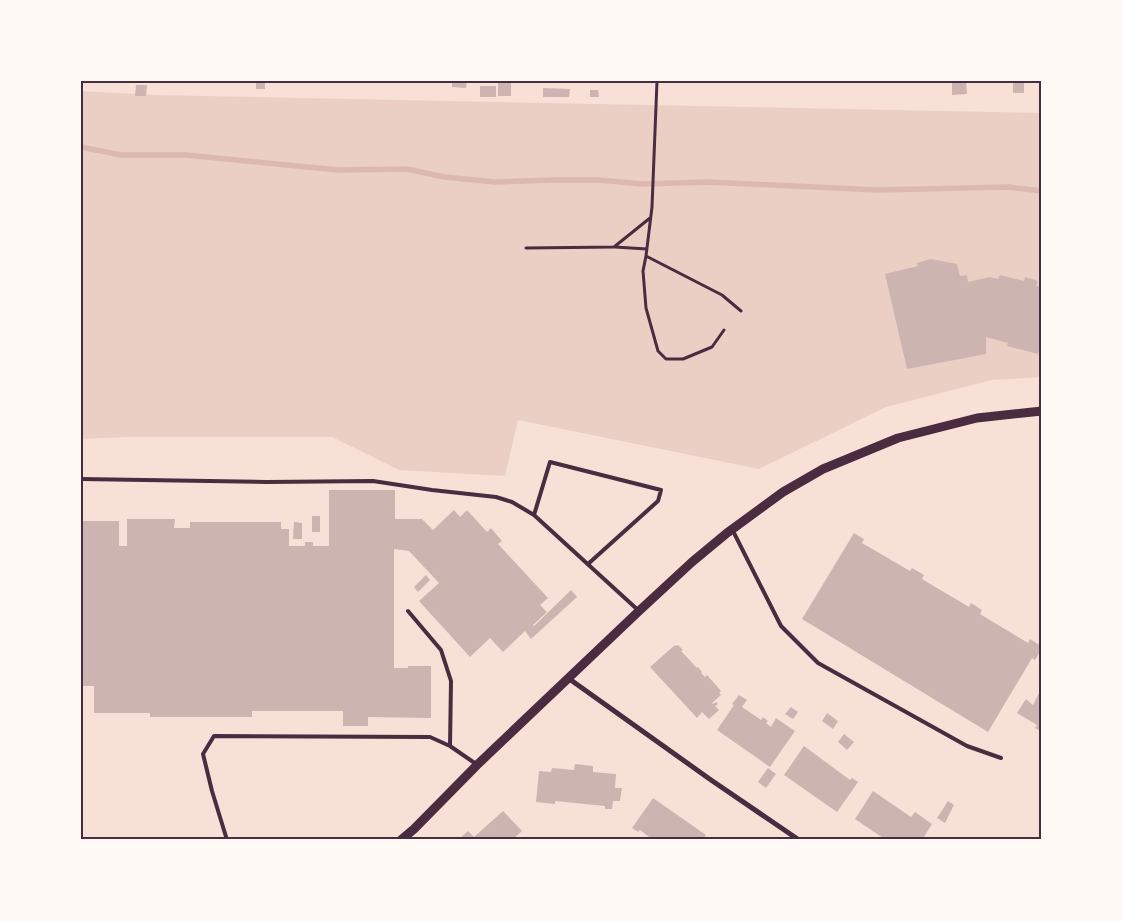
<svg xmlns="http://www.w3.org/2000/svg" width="1123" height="921" viewBox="0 0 1123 921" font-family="Spectral,serif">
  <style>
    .green { fill: #ebcfc5 }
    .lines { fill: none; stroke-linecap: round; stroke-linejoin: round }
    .stream { stroke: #dcb8b0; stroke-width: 5.5 }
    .building { fill: #ccb4b1 }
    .path { stroke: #4a2c40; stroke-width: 3 }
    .service { stroke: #4a2c40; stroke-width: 4 }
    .minor { stroke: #4a2c40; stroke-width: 5 }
    .tertiary { stroke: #4a2c40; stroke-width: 9 }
    .neatline { fill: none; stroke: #4a2c40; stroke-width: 2 }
  </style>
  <rect width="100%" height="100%" fill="#f7e1d7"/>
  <path class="green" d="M 81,91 L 155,95 L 1042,113 L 1042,377 L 992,380 L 886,407 L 759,469 L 518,420 L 505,476 L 399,470 L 332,437 L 128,437 L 81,439 Z"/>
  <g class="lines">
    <path class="stream" d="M 81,147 L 121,155 L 186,155 L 338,170 L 407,169 L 444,177 L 495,182 L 551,180 L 598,180 L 643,184 L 708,182 L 877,190 L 1008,187 L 1042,191"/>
  </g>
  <path class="building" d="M 256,81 L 265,81 L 265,89 L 256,89 Z
    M 452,81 L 467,81 L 466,88 L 452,87 Z
    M 952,81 L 966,81 L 967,94 L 952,95 Z
    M 1013,81 L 1024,81 L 1024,93 L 1013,93 Z
    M 498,83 L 511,83 L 511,96 L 498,96 Z
    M 136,85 L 147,85 L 146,96 L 135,96 Z
    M 480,86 L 496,86 L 496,97 L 480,97 Z
    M 543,88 L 570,89 L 569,97 L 543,97 Z
    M 590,90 L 598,90 L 599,97 L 590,97 Z
    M 931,259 L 957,264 L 960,276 L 967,275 L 968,282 L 990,277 L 998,279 L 1000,275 L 1024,281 L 1025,277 L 1038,281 L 1036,286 L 1042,287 L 1042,352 L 1039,351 L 1038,354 L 1007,346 L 1008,343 L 986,337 L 986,354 L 907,369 L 885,274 L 918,266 L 917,263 Z
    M 329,490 L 395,490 L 395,519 L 422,519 L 433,530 L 454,510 L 460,517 L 467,510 L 487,532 L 491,528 L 502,541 L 498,544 L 548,598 L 540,605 L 547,612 L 533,625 L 534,626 L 571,590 L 577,597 L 531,639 L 525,631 L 503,652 L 490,638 L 470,657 L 419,601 L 439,583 L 409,551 L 394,549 L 394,668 L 408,668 L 408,666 L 431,666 L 431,718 L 368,717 L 368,726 L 343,726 L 343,711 L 252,711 L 252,717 L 150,717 L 150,713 L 94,713 L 94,686 L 81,686 L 81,521 L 119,521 L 119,546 L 127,546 L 127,519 L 175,519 L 174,528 L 190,528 L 190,522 L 281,522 L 281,529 L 289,529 L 289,546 L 305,546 L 305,542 L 313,542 L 313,546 L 329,546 Z
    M 312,516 L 320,516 L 320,532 L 312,532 Z
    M 294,522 L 302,523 L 302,539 L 293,539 Z
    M 854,533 L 864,539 L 862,543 L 910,571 L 912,568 L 924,575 L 922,579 L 969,607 L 971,603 L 982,610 L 980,614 L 1028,643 L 1030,639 L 1041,646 L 1039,649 L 1041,650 L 1035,660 L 1032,658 L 988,732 L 802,619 Z
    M 426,575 L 430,580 L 418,592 L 414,587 Z
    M 675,645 L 676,646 L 678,645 L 683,650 L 681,651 L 697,668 L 698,667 L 702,672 L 701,673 L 705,677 L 707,675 L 721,691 L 719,693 L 721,695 L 712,703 L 713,704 L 716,702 L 718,704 L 715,706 L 719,710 L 709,719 L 702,712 L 697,718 L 650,667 Z
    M 1042,687 L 1042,732 L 1035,728 L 1037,725 L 1017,713 L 1026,699 L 1033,705 Z
    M 739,695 L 747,700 L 742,707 L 761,720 L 763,717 L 768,721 L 766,723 L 771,727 L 776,718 L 795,731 L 770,767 L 717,730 L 734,705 L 732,704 Z
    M 791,707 L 798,712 L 793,719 L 785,714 Z
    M 827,713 L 838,721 L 833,729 L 822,721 Z
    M 844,734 L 854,742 L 847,750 L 838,742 Z
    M 804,746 L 850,780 L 852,778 L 858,782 L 837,812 L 784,775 Z
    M 575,764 L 593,766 L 593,772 L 616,774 L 615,788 L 622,788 L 620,801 L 613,801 L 612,809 L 605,809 L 605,806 L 555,801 L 555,804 L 536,802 L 539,771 L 551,772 L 552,768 L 574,770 Z
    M 768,768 L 776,774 L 766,788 L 758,782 Z
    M 873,791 L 911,817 L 915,812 L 932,824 L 922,840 L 886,840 L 855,819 Z
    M 653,798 L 706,835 L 702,840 L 653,840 L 640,830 L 638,832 L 632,828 Z
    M 948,801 L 954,805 L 945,823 L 937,818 Z
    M 503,811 L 522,831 L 512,840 L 463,840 L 461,837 L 468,831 L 474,837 Z"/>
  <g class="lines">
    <path class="path" d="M 657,81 L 652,207 L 646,256 L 722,295 L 741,311
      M 615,247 L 647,249
      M 526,248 L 614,247 L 650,218
      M 646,256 L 643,271 L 646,308 L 658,351 L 666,359 L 683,359 L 712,347 L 724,330"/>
    <path class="service" d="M 81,479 L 266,482 L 373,481 L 432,490 L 496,497 L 512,502 L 534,515 L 639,611
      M 534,515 L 550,462 L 661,490 L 658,501 L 588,564
      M 732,529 L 781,626 L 818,663 L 967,746 L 1001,758
      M 408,611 L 441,650 L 451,681 L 450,746
      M 227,840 L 212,791 L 203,754 L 214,736 L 430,737 L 450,746 L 476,764"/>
    <path class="minor" d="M 568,678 L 711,780 L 799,840"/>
    <path class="tertiary" d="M 401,840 L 414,829 L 477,765 L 639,611 L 692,562 L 727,533 L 783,492 L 823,469 L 898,438 L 977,418 L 1042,411"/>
  </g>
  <rect width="1123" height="921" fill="none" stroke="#fffaf5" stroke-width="165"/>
  <rect x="82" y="82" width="958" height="756" class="neatline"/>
</svg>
